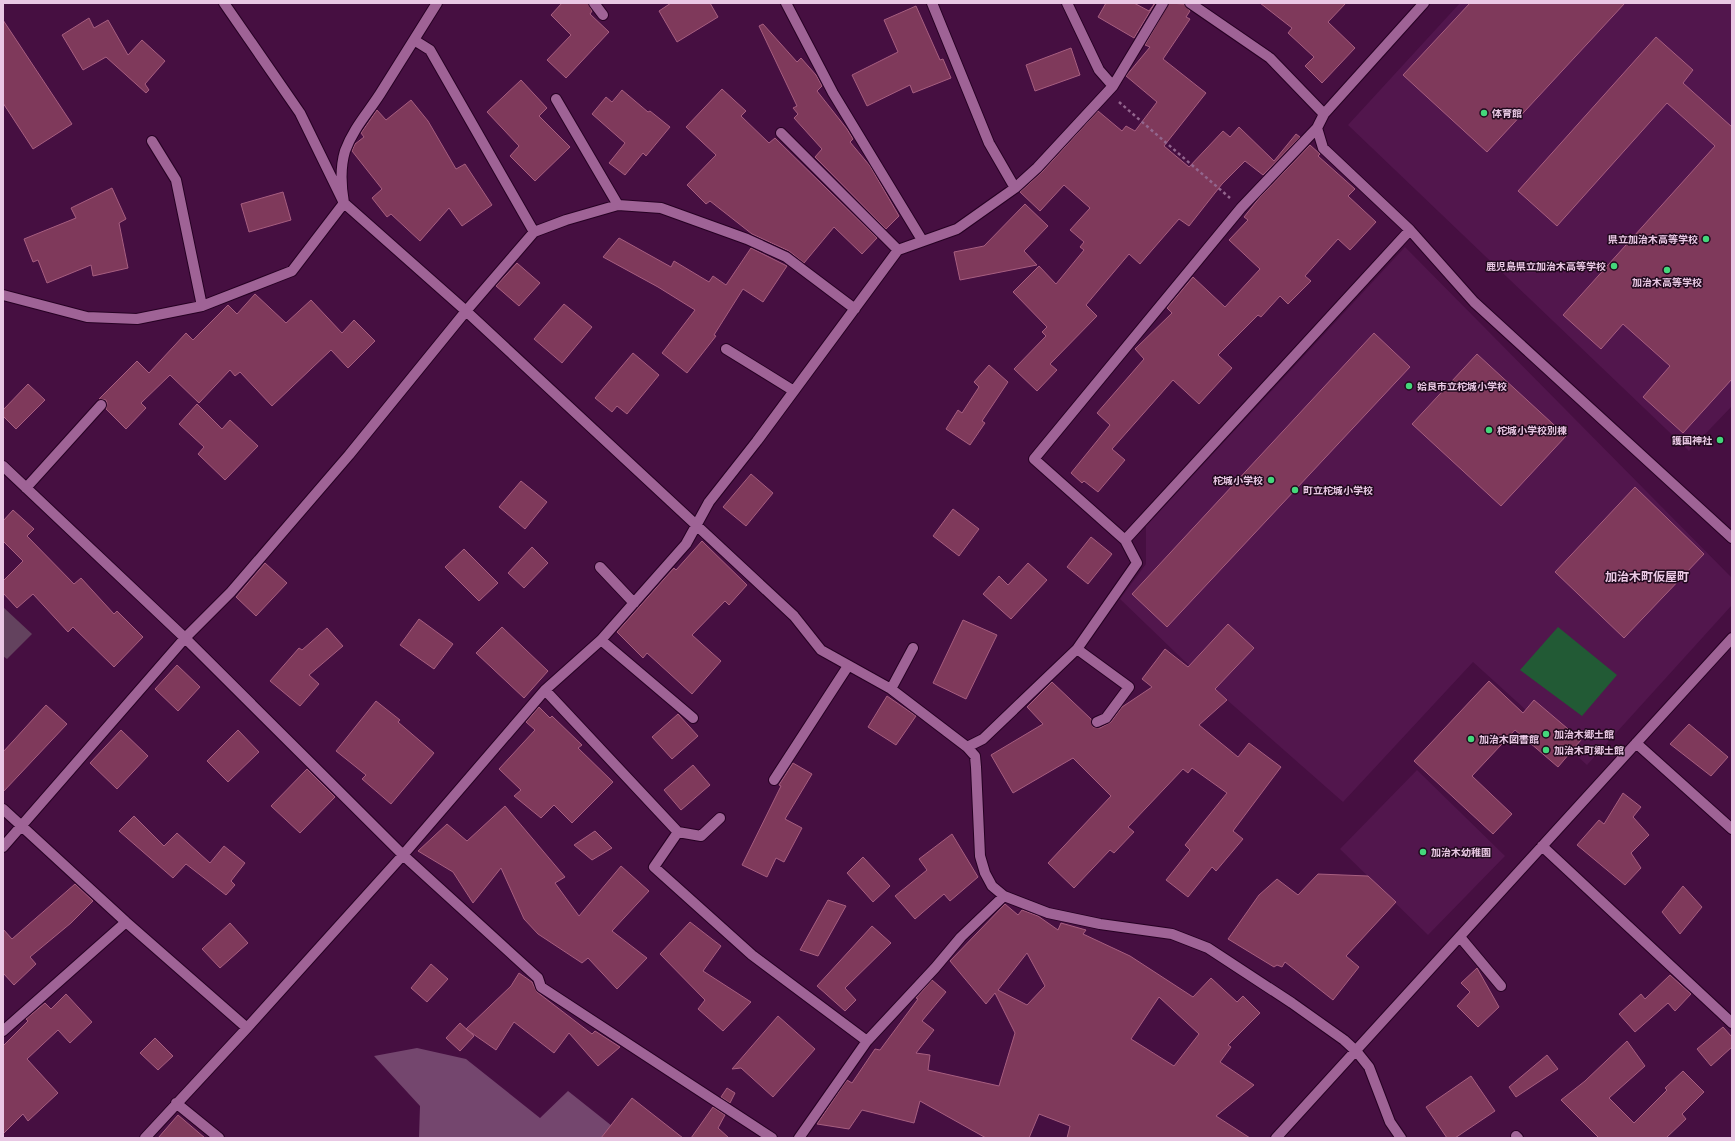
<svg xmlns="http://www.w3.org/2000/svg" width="1735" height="1141" viewBox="0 0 1735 1141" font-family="Commissioner,'Noto Sans JP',sans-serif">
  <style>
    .built { fill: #52164d }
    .green { fill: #63425e }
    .forest { fill: #74466e }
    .water { fill: #225a35 }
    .building { fill: #7f395b; stroke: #a75e80; fill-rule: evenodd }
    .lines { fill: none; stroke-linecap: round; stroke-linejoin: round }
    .minor-casing { stroke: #260023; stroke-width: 12 }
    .path { stroke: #93668e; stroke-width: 2.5; stroke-dasharray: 3 3; stroke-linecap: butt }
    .minor { stroke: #9f6396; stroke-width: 10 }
    .poi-dot { fill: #44d77b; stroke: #20091d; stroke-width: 1.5 }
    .labels { text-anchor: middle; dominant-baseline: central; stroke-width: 3; stroke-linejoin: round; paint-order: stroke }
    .poi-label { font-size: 10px; font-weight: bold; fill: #e9c8e4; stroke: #20091d; text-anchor: start }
    .quarter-label { font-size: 12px; font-weight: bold; fill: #e9c8e4; stroke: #20091d }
  </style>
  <rect width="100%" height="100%" fill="#460f41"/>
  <path class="built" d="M 1460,3 L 1732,3 L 1732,406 L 1689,451 L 1348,125 Z
    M 1405,247 L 1732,578 L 1732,605 L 1587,765 L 1473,662 L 1343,802 L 1202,678 L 1120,599 L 1146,564 L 1146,526 Z
    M 1417,770 L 1505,856 L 1428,935 L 1340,849 Z"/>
  <path class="green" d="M 3,607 L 32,634 L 7,659 L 3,656 Z"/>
  <path class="forest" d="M 417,1048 L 466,1059 L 540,1118 L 568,1091 L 612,1126 L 601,1138 L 419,1138 L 420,1106 L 374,1056 Z"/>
  <path class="water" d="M 1558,627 L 1617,675 L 1582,716 L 1520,670 Z"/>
  <path class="building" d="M 562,3 L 588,3 L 592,11 L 590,14 L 609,32 L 566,78 L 547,60 L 571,35 L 551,15 Z
    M 671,3 L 710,3 L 718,17 L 677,42 L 659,11 Z
    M 1106,3 L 1134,3 L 1149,11 L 1155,3 L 1134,38 L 1098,17 Z
    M 1169,3 L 1184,4 L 1190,11 L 1186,17 L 1190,19 L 1163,59 L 1206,93 L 1164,146 L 1189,167 L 1223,131 L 1230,137 L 1239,127 L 1274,161 L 1296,134 L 1300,137 L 1263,175 L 1245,161 L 1222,184 L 1189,226 L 1179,219 L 1140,264 L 1129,254 L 1086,305 L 1097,316 L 1050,364 L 1057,370 L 1037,391 L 1014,369 L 1046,336 L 1042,332 L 1047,327 L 1013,292 L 1039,266 L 1056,284 L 1084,250 L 1080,247 L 1084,242 L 1070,230 L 1090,208 L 1064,185 L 1040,211 L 1020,192 L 1042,172 L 1098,111 L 1122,131 L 1126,126 L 1135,131 L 1157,102 L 1126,76 L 1150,47 L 1145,45 Z
    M 1260,3 L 1346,3 L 1328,22 L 1355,48 L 1322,83 L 1305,66 L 1314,57 L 1288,33 L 1292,28 Z
    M 1470,3 L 1625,3 L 1487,152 L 1403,75 Z
    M 916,6 L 940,60 L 943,59 L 951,78 L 913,93 L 910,85 L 867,106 L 852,75 L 898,52 L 884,20 Z
    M 89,18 L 94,28 L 108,20 L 128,55 L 142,40 L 165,61 L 145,84 L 149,90 L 146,93 L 106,57 L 83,70 L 62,35 Z
    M 3,20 L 72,124 L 33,149 L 3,103 Z
    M 763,24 L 797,62 L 801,58 L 816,75 L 822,86 L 817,91 L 847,129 L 853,139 L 850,142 L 870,166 L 899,216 L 886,229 L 815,157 L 822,149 L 794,118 L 798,114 L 793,108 L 797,106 L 759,26 Z
    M 1656,37 L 1693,70 L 1683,83 L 1732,127 L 1732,379 L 1683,433 L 1643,397 L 1670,366 L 1623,324 L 1601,349 L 1563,315 L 1715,146 L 1667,103 L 1557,226 L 1518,191 Z
    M 1071,48 L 1080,75 L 1035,91 L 1026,65 Z
    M 521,80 L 547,108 L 539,116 L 570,147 L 535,181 L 510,156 L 519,146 L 487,112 Z
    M 722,89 L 746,111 L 741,116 L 769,143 L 775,138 L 877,238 L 862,254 L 834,227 L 804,263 L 789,251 L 752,234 L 710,201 L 706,204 L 687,185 L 716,155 L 686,127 Z
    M 622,90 L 648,112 L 650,111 L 670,127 L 646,156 L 643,153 L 625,175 L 609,163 L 625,143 L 592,114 L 606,97 L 612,102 Z
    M 411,100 L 428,121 L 456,169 L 465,164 L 492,205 L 462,226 L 449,208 L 420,241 L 391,214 L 387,217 L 372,198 L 382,189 L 352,151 L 355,144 L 364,137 L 361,133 L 377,110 L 386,120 Z
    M 1310,145 L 1320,154 L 1318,156 L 1355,189 L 1348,196 L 1376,222 L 1350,250 L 1338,239 L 1305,276 L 1311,281 L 1288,304 L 1280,296 L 1261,317 L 1258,315 L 1218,355 L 1232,368 L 1199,404 L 1173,380 L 1112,449 L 1125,460 L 1098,492 L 1084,481 L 1082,483 L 1071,473 L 1110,425 L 1097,413 L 1144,359 L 1135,349 L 1172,313 L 1167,308 L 1193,277 L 1225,307 L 1260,269 L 1229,240 L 1248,220 L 1244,217 L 1260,197 Z
    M 112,188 L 126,219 L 119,223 L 128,268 L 93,276 L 91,265 L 47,283 L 38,260 L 33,262 L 24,239 L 76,218 L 71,208 Z
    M 283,192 L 291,220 L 249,232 L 241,204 Z
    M 1025,204 L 1048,226 L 1024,251 L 1037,265 L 960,280 L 954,252 L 984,246 Z
    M 619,238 L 671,267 L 674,261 L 709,282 L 713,276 L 726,285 L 751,248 L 787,266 L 763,302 L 743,289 L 714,335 L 716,336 L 687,373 L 662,353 L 695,310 L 658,287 L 603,257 Z
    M 517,263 L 540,283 L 519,306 L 496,286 Z
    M 255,294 L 286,323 L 311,300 L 342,333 L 354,320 L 375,341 L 348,368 L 331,350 L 272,406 L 240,372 L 235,376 L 230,370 L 199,403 L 170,375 L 141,403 L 146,408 L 126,429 L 106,409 L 107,403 L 106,400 L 99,399 L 137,361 L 149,373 L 186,333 L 193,340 L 228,305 L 237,314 Z
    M 564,304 L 592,327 L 562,363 L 534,339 Z
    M 1374,333 L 1410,367 L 1167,627 L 1132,594 Z
    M 633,353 L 659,375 L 627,414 L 617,406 L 612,412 L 595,398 Z
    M 1477,354 L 1566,436 L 1501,506 L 1412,424 Z
    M 989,365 L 1008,382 L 982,421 L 985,423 L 970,445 L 946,429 L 958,410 L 962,413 L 979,387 L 974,382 Z
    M 28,384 L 45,400 L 16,429 L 3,416 L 3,410 Z
    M 197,404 L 222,429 L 230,420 L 258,446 L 225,480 L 198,454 L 204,447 L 179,424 Z
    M 751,474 L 773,493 L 746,526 L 723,507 Z
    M 521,481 L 547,502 L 525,529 L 499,507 Z
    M 1635,487 L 1704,554 L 1624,638 L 1555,572 Z
    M 953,509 L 979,529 L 959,556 L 933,536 Z
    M 13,510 L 34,529 L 27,536 L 74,584 L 81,578 L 114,614 L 117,611 L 143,637 L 114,667 L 73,627 L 68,632 L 33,594 L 17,608 L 3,593 L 3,581 L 23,561 L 3,541 L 3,521 Z
    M 1091,537 L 1112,554 L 1088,584 L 1067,567 Z
    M 702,541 L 747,585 L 729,605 L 725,601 L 692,635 L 721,661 L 692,694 L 647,653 L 643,658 L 617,632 L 664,579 L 674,568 L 676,570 Z
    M 532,547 L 548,563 L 524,588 L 508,573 Z
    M 464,549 L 498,583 L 479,601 L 445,567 Z
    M 265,563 L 287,583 L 256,616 L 236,597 Z
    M 1028,563 L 1047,580 L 1011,619 L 983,594 L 999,576 L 1008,585 Z
    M 419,619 L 453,644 L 434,669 L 400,645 Z
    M 963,620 L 997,635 L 966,699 L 933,683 Z
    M 1228,624 L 1254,648 L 1215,689 L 1227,700 L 1199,725 L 1238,757 L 1249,743 L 1281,767 L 1233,831 L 1243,839 L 1216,871 L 1212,867 L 1188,897 L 1166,880 L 1190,850 L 1185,845 L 1227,793 L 1192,768 L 1188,773 L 1183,769 L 1128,827 L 1134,832 L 1114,853 L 1110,850 L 1074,888 L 1048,863 L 1111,796 L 1073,758 L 1013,793 L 991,755 L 1043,724 L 1027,707 L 1052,682 L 1091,719 L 1093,727 L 1100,728 L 1111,722 L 1122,707 L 1152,687 L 1142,679 L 1165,649 L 1188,667 Z
    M 502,627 L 548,671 L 524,698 L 476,653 Z
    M 327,628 L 343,646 L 309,675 L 319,684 L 300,706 L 270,681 L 299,648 L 302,650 Z
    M 177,665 L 200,687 L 178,711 L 155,689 Z
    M 1489,681 L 1523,713 L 1534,700 L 1581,740 L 1558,767 L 1515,730 L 1472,776 L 1512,814 L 1493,834 L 1414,761 Z
    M 887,696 L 916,716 L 896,745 L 868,727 Z
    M 376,701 L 400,720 L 398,722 L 434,753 L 391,804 L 362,779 L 366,775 L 336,751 Z
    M 46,705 L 67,724 L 3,792 L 3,752 Z
    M 539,707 L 550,718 L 552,716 L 582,745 L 578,748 L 613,782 L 572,823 L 554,805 L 541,818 L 514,796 L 521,790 L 499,769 L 535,730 L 526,722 Z
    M 678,714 L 698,736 L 672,759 L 652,737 Z
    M 1689,724 L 1728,757 L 1711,776 L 1670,744 Z
    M 121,730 L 148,756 L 117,789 L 90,763 Z
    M 238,730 L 259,752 L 228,782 L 207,761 Z
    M 793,763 L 812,774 L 785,819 L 802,828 L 784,862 L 776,858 L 767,877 L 742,865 L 781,786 L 779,785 Z
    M 693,765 L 710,785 L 681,810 L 664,790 Z
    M 307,769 L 335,797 L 300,833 L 271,806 Z
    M 1623,793 L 1641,807 L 1633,817 L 1649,835 L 1631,853 L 1641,868 L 1625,885 L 1577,845 L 1599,820 L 1604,824 Z
    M 505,806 L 565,877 L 555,883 L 579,916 L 621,866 L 649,891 L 612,931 L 647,958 L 617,989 L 588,958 L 582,963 L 538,934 L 524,919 L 501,868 L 473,903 L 453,872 L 418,851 L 447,824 L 467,841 Z
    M 134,816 L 164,846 L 177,833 L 210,863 L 224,846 L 245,863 L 231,881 L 235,885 L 226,895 L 186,864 L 173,878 L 119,831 Z
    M 595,831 L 612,848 L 592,860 L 574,845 Z
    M 952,834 L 978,877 L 950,901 L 944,894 L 915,919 L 895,896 L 927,870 L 919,859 Z
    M 863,857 L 890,886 L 873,902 L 847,873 Z
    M 1318,874 L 1368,876 L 1396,902 L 1346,956 L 1359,967 L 1333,1000 L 1285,962 L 1282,967 L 1277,965 L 1274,967 L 1228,939 L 1259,895 L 1277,879 L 1298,895 Z
    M 75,884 L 93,901 L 71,923 L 30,957 L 36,964 L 14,985 L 3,973 L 3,929 L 12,939 Z
    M 1683,886 L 1702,907 L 1680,934 L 1662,912 Z
    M 828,900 L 846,906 L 818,956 L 800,950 Z
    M 1005,904 L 1018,915 L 1022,910 L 1038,916 L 1058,930 L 1061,923 L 1086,930 L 1083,934 L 1130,956 L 1193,997 L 1211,978 L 1237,1002 L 1243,996 L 1260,1013 L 1228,1045 L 1231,1047 L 1220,1062 L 1254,1085 L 1216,1116 L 1250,1138 L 1067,1138 L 1070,1126 L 1039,1114 L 1029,1138 L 986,1138 L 920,1101 L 914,1123 L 862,1110 L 849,1129 L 817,1124 L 847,1080 L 852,1083 L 875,1049 L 880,1050 L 918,999 L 916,998 L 932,980 L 946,992 L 922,1021 L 934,1030 L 916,1053 L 930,1055 L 928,1070 L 999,1086 L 1015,1033 L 995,993 L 986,1004 L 950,961 ZM 1027,953 L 1045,986 L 1027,1005 L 998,990 ZM 1159,997 L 1199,1034 L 1174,1066 L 1131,1039 Z
    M 690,922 L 721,946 L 703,971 L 751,1002 L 723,1031 L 698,1009 L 705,1000 L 660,954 Z
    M 230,923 L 248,943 L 220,968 L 202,949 Z
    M 872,926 L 891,943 L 845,988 L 856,1000 L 845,1011 L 817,986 Z
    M 431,964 L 448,979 L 427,1002 L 411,988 Z
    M 1477,968 L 1499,1007 L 1478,1027 L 1457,1006 L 1470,992 L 1461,983 Z
    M 519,973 L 532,982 L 537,992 L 592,1034 L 595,1031 L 620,1047 L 598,1066 L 569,1033 L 554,1053 L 514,1022 L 496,1050 L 466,1029 L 511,986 Z
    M 1670,975 L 1691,994 L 1675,1011 L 1668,1003 L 1635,1032 L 1619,1014 L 1641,994 L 1645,999 Z
    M 66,994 L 92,1022 L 70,1043 L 58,1030 L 27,1059 L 58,1093 L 28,1121 L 23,1114 L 3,1134 L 3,1046 L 28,1021 L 26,1019 L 45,1003 L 51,1009 Z
    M 778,1016 L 815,1049 L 773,1097 L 741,1068 L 732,1069 Z
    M 460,1023 L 474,1036 L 460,1051 L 446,1038 Z
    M 1723,1027 L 1732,1037 L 1732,1047 L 1711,1066 L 1697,1049 Z
    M 155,1038 L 173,1056 L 158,1070 L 140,1053 Z
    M 1627,1041 L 1645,1066 L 1609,1098 L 1634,1123 L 1667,1090 L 1665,1088 L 1683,1071 L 1704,1092 L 1682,1114 L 1686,1119 L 1666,1138 L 1599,1138 L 1561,1100 L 1585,1081 Z
    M 1547,1055 L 1558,1069 L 1516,1097 L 1509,1087 Z
    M 1471,1076 L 1495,1111 L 1455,1138 L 1447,1138 L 1426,1107 Z
    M 727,1088 L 735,1093 L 730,1103 L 721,1097 Z
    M 632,1098 L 683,1138 L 601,1138 Z
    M 713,1107 L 725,1115 L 718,1128 L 729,1138 L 691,1138 Z
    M 178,1115 L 205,1138 L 158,1138 Z"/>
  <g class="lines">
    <defs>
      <path id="minor" d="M 437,3 C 418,33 399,64 380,94 C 367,114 353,129 345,151 C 340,168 341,186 344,203 L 466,311 L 794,616 L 821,650 L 891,689 L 967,747 L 975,756 L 976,767 L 980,856 L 985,873 L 992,886 L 1004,896 L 1048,913 L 1100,924 L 1172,934 L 1208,948 L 1292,1003 L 1344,1040 L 1357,1052 L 1369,1067 L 1390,1122 L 1401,1138
        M 594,3 L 603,15
        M 786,3 L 833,93 L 922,240
        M 932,3 L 989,143 L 1015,188
        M 1067,3 L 1099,70 L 1113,86
        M 1190,3 L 1270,58 L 1324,114
        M 414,40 L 430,50 L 534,232
        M 556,99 L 618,205
        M 1317,128 L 1323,148 L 1410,230 L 1474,302 L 1732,538
        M 781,133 L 898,250
        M 152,141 L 176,180 L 202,306
        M 3,295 L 87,317 L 137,319 L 202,306 L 292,271 L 344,203 L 300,113 L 224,3
        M 726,349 L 794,391
        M 3,466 L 185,638 L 403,855 L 538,978 L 541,987 L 772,1138
        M 26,488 L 101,405
        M 1125,540 L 1410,230
        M 600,567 L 634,603
        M 601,640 L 693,718
        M 1077,649 L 1129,687 L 1106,718 L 1097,722
        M 891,689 L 913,648
        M 545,690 L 678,832 L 654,867 L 752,955 L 867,1041
        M 1636,743 L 1732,829
        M 967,747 L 983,739 L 1077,649 L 1137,563 L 1125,540 L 1034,459 L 1241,208 L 1317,128 L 1324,114 L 1424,3
        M 774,780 L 848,666
        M 3,809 L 126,922 L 247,1028
        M 678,832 L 701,836 L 720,818
        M 1542,846 L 1732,1023
        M 3,847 L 185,638 L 231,592 L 349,455 L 466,311 L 534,232 L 566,220 L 618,205 L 661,208 L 747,239 L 786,257 L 855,309
        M 1460,937 L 1501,986
        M 3,1031 L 126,922
        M 176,1103 L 219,1138
        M 1516,1136 L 1518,1138
        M 145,1138 L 247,1028 L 403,855 L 545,690 L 601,640 L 686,544 L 709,502 L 757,441 L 898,250 L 957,229 L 1015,188 L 1037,168 L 1113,86 L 1163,3
        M 799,1138 L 867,1041 L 935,968 L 961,937 L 1004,896
        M 1276,1138 L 1732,638"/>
    </defs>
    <use href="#minor" class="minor-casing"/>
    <path class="path" d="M 1119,102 L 1230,198"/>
    <use href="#minor" class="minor"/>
  </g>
  <g class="poi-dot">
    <circle cx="1484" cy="113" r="4"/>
    <circle cx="1706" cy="239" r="4"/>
    <circle cx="1614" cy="266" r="4"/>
    <circle cx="1667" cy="270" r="4"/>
    <circle cx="1409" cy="386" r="4"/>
    <circle cx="1489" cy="430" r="4"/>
    <circle cx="1720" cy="440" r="4"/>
    <circle cx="1271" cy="480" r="4"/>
    <circle cx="1295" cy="490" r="4"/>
    <circle cx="1546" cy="734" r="4"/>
    <circle cx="1471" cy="739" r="4"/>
    <circle cx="1546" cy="750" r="4"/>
    <circle cx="1423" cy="852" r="4"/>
  </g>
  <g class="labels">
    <g class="poi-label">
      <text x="1492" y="113">体育館</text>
      <text x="1698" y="239" text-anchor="end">県立加治木高等学校</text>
      <text x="1606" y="266" text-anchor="end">鹿児島県立加治木高等学校</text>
      <text x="1667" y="282" text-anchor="middle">加治木高等学校</text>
      <text x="1417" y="386">姶良市立柁城小学校</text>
      <text x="1497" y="430">柁城小学校別棟</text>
      <text x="1712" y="440" text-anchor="end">護国神社</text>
      <text x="1263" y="480" text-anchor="end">柁城小学校</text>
      <text x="1303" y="490">町立柁城小学校</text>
      <text x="1554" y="734">加治木郷土館</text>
      <text x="1479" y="739">加治木図書館</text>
      <text x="1554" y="750">加治木町郷土館</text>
      <text x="1431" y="852">加治木幼稚園</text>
    </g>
    <g class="quarter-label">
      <text x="1647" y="576">加治木町仮屋町</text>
    </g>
  </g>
  <rect width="1735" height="1141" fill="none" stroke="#e9c8e4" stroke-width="8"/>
</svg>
